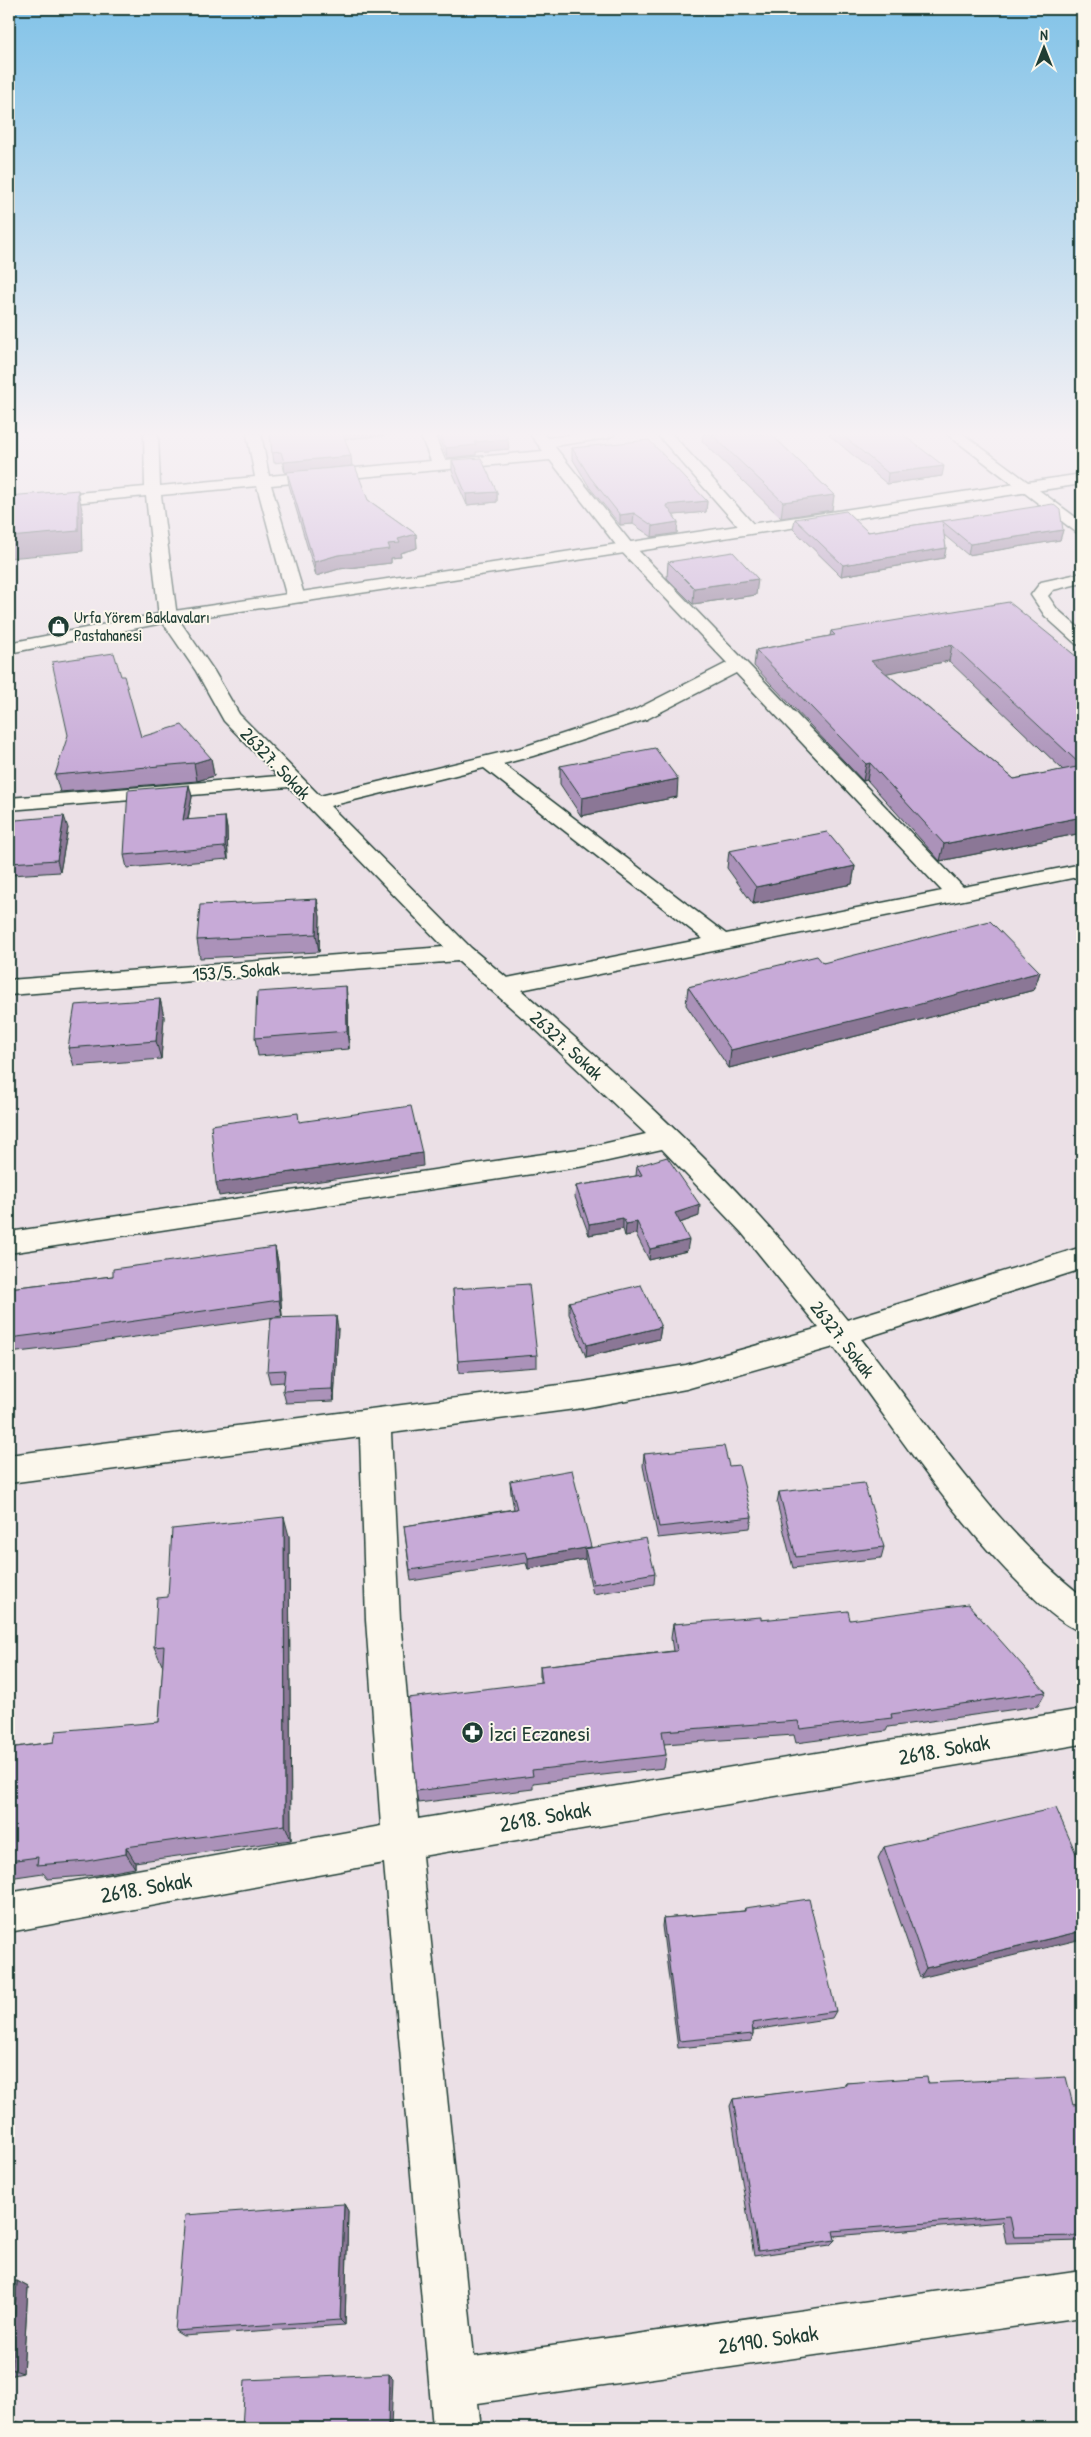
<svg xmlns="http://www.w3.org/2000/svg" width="1091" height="2437" viewBox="0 0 1091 2437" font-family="'Patrick Hand',sans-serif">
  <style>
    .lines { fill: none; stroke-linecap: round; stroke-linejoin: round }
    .minor-casing { stroke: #1f3d34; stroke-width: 3 }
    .secondary-casing { stroke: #1f3d34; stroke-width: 3 }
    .minor { fill: #fbf7ec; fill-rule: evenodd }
    .secondary { fill: #fbf7ec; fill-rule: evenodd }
    .wall { fill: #ab92b9; stroke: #1f3d34; fill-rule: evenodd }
    .shaded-wall { fill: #8b7796; stroke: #1f3d34 }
    .building { fill: #c7aad7; stroke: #1f3d34; fill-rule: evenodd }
    .labels { text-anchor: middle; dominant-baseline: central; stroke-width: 4; stroke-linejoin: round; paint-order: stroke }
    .far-poi-label { font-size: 16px; fill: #1f3d34; stroke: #fbf7ec; text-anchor: start }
    .street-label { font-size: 19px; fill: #1f3d34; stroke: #fbf7ec }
    .near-poi-label { font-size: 22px; fill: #1f3d34; stroke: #fbf7ec; text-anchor: start }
    .near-street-label { font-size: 22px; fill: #1f3d34; stroke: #fbf7ec }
  </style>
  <rect width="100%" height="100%" fill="#ebe0e6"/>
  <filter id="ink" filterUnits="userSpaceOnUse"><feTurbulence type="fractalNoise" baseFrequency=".02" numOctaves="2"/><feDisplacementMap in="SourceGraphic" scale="10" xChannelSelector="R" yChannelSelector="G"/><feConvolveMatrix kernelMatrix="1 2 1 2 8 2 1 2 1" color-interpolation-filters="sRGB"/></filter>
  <g filter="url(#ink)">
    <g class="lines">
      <defs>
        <path id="minor" d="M 144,434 L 158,434 L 160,486 L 255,477 L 247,434 L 261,434 L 269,476 L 431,461 L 420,434 L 434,434 L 445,460 L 543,451 L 530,434 L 544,434 L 548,438 L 578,434 L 615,434 L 608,438 L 554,446 L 632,544 L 963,887 L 1082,864 L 1082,876 L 521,990 C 604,1063 687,1136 761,1218 C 791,1251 819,1286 847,1320 L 1082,1247 L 1082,1269 L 861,1339 C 931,1428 992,1525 1082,1596 L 1082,1632 C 1060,1624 1039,1603 1022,1586 C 949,1515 895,1428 834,1347 L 686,1389 L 583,1408 L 391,1433 L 400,1620 L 418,1819 L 1082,1709 L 1082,1744 L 422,1856 L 474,2357 L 1082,2271 L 1082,2317 L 478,2403 L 481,2428 L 433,2428 L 384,1863 L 9,1932 L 9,1893 L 381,1826 L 366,1620 L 360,1437 L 9,1483 L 9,1455 L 583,1382 L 686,1365 L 819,1328 L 742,1233 L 662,1149 L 585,1166 L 9,1253 L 9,1232 L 585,1148 L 646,1134 L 532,1026 L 458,961 L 9,995 L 9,980 L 444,947 L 289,787 L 9,810 L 9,798 L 278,776 L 224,721 L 196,671 L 159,617 L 146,496 L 9,509 L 9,499 L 145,487 ZM 550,460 L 620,550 L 727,663 L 633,711 L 520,748 L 320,796 L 239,714 L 214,671 L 177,617 L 161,495 L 257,486 L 287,598 L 290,602 L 302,602 L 305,598 L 271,485 ZM 736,673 L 942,891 L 726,934 L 503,764 L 533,756 L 647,719 ZM 484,768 L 703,939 L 507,978 L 471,948 L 330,806 Z
          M 657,434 L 672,434 L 755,526 L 757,529 L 755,532 L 743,532 Z
          M 947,434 L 963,434 L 1082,522 L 1082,534 L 1076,532 Z
          M 1082,573 L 1082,583 L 1053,590 L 1048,596 L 1057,609 L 1082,631 L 1082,645 L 1076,644 L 1045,616 L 1031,595 L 1041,582 Z"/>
        <path id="secondary" d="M 1082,474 L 1082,484 L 168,622 L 9,653 L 9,643 L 168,612 Z"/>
      </defs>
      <use href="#minor" class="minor-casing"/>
      <use href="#secondary" class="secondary-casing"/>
      <use href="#minor" class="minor"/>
      <use href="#secondary" class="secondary"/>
    </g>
    <path class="wall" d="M 270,434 L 404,434 L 344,439 L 352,466 L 368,500 L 416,534 L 417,548 L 400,553 L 401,557 L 391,558 L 391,563 L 339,569 L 316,576 L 289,485 L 287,472 L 285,473 L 282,462 L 274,463 Z
      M 437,434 L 506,434 L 509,449 L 476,452 L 476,455 L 447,458 Z
      M 703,434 L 771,434 L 834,495 L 832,510 L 781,518 L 702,441 Z
      M 828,434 L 902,434 L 942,476 L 887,484 Z
      M 572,448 L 707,501 L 706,512 L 673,515 L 678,522 L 677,533 L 652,537 L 633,524 L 620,525 L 590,488 L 572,458 Z
      M 452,460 L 497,492 L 497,502 L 467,505 L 452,471 Z
      M 795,519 L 868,532 L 942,521 L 1063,530 L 1060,540 L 968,555 L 944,535 L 946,548 L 944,558 L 841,576 L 793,529 Z
      M 668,562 L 756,595 L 693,604 L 667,578 Z
      M 831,631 L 1082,661 L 1082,833 L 940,861 L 867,780 L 863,781 L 754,666 L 756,650 L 830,636 ZM 949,661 L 1063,770 L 1014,779 L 886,673 Z
      M 121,676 L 141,737 L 211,758 L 214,776 L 197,781 L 60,792 L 55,775 Z
      M 560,766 L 677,797 L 581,816 L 560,784 Z
      M 189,785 L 192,797 L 188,820 L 225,817 L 227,829 L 228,859 L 127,868 L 124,855 Z
      M 68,828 L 60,872 L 11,875 L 9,869 L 9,855 Z
      M 729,851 L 855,866 L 852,884 L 753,904 L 727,868 Z
      M 317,899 L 320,917 L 319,952 L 200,958 L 197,940 Z
      M 823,963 L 1040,972 L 1034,990 L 908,1023 L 729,1068 L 686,1005 L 688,987 Z
      M 160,999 L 164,1017 L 161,1059 L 74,1066 L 68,1048 Z
      M 348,1004 L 349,1049 L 258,1056 L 255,1038 Z
      M 637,1166 L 699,1216 L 680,1223 L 687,1251 L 649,1260 L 636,1234 L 625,1236 L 623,1229 L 589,1235 L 575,1197 L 576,1186 L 636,1176 Z
      M 275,1247 L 278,1262 L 282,1316 L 79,1345 L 9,1353 L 9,1288 L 113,1276 Z
      M 453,1289 L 537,1355 L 537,1367 L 459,1373 Z
      M 569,1302 L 661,1327 L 659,1339 L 586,1357 L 569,1314 Z
      M 338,1328 L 334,1401 L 286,1403 L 283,1391 L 284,1382 L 270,1383 L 267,1371 Z
      M 644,1454 L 729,1466 L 752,1517 L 750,1528 L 658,1538 L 643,1466 Z
      M 510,1481 L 591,1547 L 655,1573 L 654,1584 L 593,1594 L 585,1559 L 528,1569 L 526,1563 L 411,1581 L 404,1526 L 514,1509 L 511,1493 Z
      M 779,1492 L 884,1547 L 881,1558 L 793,1568 L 777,1503 Z
      M 289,1536 L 291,1840 L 135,1862 L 135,1868 L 97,1875 L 48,1879 L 43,1873 L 9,1878 L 9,1748 L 54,1742 L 159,1722 L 163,1664 L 162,1665 L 154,1647 L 168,1597 Z
      M 761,1620 L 850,1620 L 1046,1692 L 1038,1706 L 888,1727 L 886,1731 L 796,1743 L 794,1735 L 664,1744 L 666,1755 L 664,1768 L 533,1783 L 533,1789 L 418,1803 L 416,1791 L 540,1682 L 540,1666 L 673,1651 L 671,1638 L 673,1624 Z
      M 884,1847 L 1082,1867 L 920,1978 L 878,1858 Z
      M 745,1908 L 836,2011 L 832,2018 L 753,2030 L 753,2034 L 751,2041 L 678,2048 L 662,1926 L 663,1918 L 744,1911 Z
      M 846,2083 L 928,2083 L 1073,2105 L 1082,2104 L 1082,2241 L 1006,2243 L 1002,2222 L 834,2236 L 835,2240 L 830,2245 L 754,2256 L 730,2106 L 733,2099 L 844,2086 Z
      M 344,2204 L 348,2211 L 345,2325 L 183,2336 L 175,2331 Z
      M 17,2281 L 28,2287 L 23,2373 L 9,2376 L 9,2283 Z"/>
    <path class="shaded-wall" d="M 341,434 L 404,434 L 342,439 Z
      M 508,439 L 509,449 L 476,452 L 476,455 L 447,458 L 446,448 L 474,442 Z
      M 351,456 L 352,466 L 285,473 L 284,462 Z
      M 944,466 L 942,476 L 887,484 L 888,473 Z
      M 78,490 L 82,510 L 83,551 L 9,558 L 9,537 Z
      M 497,492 L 497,502 L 467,505 L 466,494 Z
      M 834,495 L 832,510 L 781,518 L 783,502 Z
      M 707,501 L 706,512 L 665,516 L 666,505 Z
      M 634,513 L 633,524 L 620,525 L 620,515 Z
      M 678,522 L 677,533 L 652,537 L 653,526 Z
      M 1063,530 L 1060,540 L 968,555 L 970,544 Z
      M 416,534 L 417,548 L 400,553 L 401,557 L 391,558 L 391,563 L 339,569 L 316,576 L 314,562 L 338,555 L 388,544 L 398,539 Z
      M 946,548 L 944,558 L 841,576 L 843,565 Z
      M 758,579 L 756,595 L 693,604 L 694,588 Z
      M 952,645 L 949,661 L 868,677 L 871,661 Z
      M 211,758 L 214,776 L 197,781 L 194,763 Z
      M 870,763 L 867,780 L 863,781 L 866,764 Z
      M 678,779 L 677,797 L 581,816 L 582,798 Z
      M 189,785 L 192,797 L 185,832 L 183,820 Z
      M 64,816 L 68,828 L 60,872 L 57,860 Z
      M 225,817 L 227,829 L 228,859 L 225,847 Z
      M 1082,817 L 1082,833 L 940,861 L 944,844 Z
      M 855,866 L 852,884 L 753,904 L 756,887 Z
      M 317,899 L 320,917 L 319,952 L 316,934 Z
      M 1040,972 L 1034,990 L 908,1023 L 729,1068 L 731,1050 Z
      M 346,986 L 348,1004 L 349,1049 L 347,1031 Z
      M 160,999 L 164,1017 L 161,1059 L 156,1041 Z
      M 422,1153 L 423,1166 L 219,1196 L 216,1183 Z
      M 700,1205 L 699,1216 L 674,1225 L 675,1213 Z
      M 623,1218 L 623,1229 L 589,1235 L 589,1224 Z
      M 637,1222 L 636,1234 L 625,1236 L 626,1224 Z
      M 689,1240 L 687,1251 L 649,1260 L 650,1249 Z
      M 275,1247 L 278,1262 L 282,1316 L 279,1300 Z
      M 336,1316 L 338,1328 L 334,1401 L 332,1389 Z
      M 661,1327 L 659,1339 L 586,1357 L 587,1345 Z
      M 284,1517 L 289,1536 L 291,1840 L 285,1825 Z
      M 591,1547 L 591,1558 L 585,1549 L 585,1559 L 528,1569 L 528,1558 Z
      M 126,1847 L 135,1862 L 135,1868 L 126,1854 Z
      M 1082,1931 L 1082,1939 L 920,1978 L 926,1968 Z
      M 344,2204 L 348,2211 L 345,2325 L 340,2320 Z
      M 17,2281 L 28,2287 L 23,2373 L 11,2369 Z
      M 389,2374 L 393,2378 L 391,2428 L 388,2428 Z
      M 10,2420 L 23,2423 L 23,2428 L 10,2428 Z"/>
    <path class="building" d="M 270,434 L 343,434 L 351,456 L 284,462 L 281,452 L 272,453 Z
      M 440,434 L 506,434 L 508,439 L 474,442 L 476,445 L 446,448 Z
      M 711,434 L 771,434 L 834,495 L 783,502 Z
      M 841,434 L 902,434 L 944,466 L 888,473 Z
      M 649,440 L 707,501 L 666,505 L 678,522 L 653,526 L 634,513 L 620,515 L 590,477 L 572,448 Z
      M 481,458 L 497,492 L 466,494 L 452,460 Z
      M 355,466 L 368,500 L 416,534 L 398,539 L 400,543 L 388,544 L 390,549 L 338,555 L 314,562 L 287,472 Z
      M 78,490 L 78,531 L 9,537 L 9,496 Z
      M 1053,504 L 1060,510 L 1063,530 L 970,544 L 942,521 Z
      M 846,511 L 868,532 L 942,521 L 946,548 L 843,565 L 795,519 Z
      M 733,552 L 758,579 L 694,588 L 668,562 Z
      M 1009,602 L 1082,661 L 1082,817 L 944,844 L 870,763 L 866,764 L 756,650 L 835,635 L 831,631 ZM 952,645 L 1082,766 L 1014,779 L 871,661 Z
      M 114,653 L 121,676 L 124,676 L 141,737 L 182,725 L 211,758 L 194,763 L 55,775 L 68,735 L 52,662 Z
      M 655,748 L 678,779 L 582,798 L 560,766 Z
      M 189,785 L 183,820 L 225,817 L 225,847 L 124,855 L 128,790 Z
      M 64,816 L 57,860 L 9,863 L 9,855 L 16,820 Z
      M 827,832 L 855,866 L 756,887 L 729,851 Z
      M 317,899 L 316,934 L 197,940 L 200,905 Z
      M 990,921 L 1040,972 L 913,1006 L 731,1050 L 688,987 L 817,956 L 823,963 Z
      M 346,986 L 347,1031 L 255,1038 L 257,992 Z
      M 160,999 L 156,1041 L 68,1048 L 75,1005 Z
      M 411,1106 L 422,1153 L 216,1183 L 211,1125 L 298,1113 L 299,1122 Z
      M 667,1157 L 700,1205 L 675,1213 L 689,1240 L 650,1249 L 637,1222 L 626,1224 L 623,1218 L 589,1224 L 576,1186 L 642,1175 L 637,1166 Z
      M 275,1247 L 279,1300 L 73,1330 L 9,1338 L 9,1288 L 113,1276 L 113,1269 Z
      M 529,1284 L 537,1355 L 458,1361 L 453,1289 Z
      M 641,1285 L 661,1327 L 587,1345 L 569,1302 Z
      M 336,1316 L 332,1389 L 283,1391 L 285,1370 L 267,1371 L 271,1318 Z
      M 724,1446 L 729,1466 L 739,1465 L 752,1517 L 659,1527 L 644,1454 Z
      M 572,1470 L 591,1547 L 528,1558 L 526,1552 L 410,1570 L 404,1526 L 517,1509 L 510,1481 Z
      M 864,1483 L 884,1547 L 796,1557 L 779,1492 Z
      M 284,1517 L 285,1825 L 126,1847 L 126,1854 L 87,1861 L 37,1865 L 38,1857 L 9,1861 L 9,1748 L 54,1742 L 56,1731 L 159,1722 L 164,1646 L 154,1647 L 157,1598 L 168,1597 L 172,1529 Z
      M 646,1538 L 655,1573 L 593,1584 L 585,1549 Z
      M 968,1604 L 1046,1692 L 891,1714 L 892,1718 L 800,1729 L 798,1721 L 662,1731 L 666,1755 L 532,1770 L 533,1776 L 416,1791 L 408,1698 L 542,1682 L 540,1666 L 677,1651 L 673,1624 L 761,1617 L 761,1620 L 848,1611 L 850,1620 Z
      M 1056,1808 L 1082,1867 L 1082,1931 L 926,1968 L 884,1847 Z
      M 809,1899 L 836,2011 L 752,2023 L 753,2034 L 679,2041 L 663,1918 L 745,1911 L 745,1908 Z
      M 927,2077 L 928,2083 L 1066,2077 L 1073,2105 L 1082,2104 L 1082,2236 L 1014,2237 L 1010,2216 L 833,2231 L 835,2240 L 758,2251 L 733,2099 L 846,2085 L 846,2083 Z
      M 344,2204 L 340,2320 L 175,2331 L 185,2215 Z
      M 17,2281 L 11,2369 L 9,2370 L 9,2283 Z
      M 389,2374 L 388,2428 L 242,2428 L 245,2380 Z
      M 10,2420 L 10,2428 L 9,2428 L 9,2421 Z"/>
  </g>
  <linearGradient id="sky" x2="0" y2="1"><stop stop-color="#82c3e8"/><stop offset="0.56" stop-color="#f6f1f4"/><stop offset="1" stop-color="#f6f1f4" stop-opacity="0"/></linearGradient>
  <rect width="1091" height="775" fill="url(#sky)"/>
  <defs>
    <symbol id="shop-disc" viewBox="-11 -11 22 22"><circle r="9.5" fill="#1f3d34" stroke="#fbf7ec"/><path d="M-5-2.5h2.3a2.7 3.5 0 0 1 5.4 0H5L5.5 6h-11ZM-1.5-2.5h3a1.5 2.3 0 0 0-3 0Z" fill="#fff"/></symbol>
    <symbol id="pharmacy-disc" viewBox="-11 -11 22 22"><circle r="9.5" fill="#1f3d34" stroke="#fbf7ec"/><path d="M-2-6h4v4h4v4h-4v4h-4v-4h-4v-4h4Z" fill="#fff"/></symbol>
  </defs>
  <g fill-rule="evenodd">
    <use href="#shop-disc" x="46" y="614" width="25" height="25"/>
    <use href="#pharmacy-disc" x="460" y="1720" width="25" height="25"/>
  </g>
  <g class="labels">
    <g class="far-poi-label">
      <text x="74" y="617">Urfa Yörem Baklavaları<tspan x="74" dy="18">Pastahanesi</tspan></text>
    </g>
    <g class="street-label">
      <text transform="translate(276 763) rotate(46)">26327. Sokak</text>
      <text transform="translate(236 971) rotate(-4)">153/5. Sokak</text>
      <text transform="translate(567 1045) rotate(43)">26327. Sokak</text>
      <text transform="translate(843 1339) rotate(52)">26327. Sokak</text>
    </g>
    <g class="near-poi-label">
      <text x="489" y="1733">İzci Eczanesi</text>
    </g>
    <g class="near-street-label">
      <text transform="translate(944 1749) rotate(-10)">2618. Sokak</text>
      <text transform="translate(545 1816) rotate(-10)">2618. Sokak</text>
      <text transform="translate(146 1887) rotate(-10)">2618. Sokak</text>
      <text transform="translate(768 2339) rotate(-8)">26190. Sokak</text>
    </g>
  </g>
  <rect width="1091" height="2437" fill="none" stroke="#fbf7ec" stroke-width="30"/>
  <rect x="15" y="15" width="1061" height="2407" fill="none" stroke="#1f3d34" stroke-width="2" filter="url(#ink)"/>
  <g transform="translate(1044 48)" stroke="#fbf7ec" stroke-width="4" paint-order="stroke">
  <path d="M0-4L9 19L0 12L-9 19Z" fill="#1f3d34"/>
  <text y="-8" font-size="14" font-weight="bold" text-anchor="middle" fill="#1f3d34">N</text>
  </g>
</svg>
